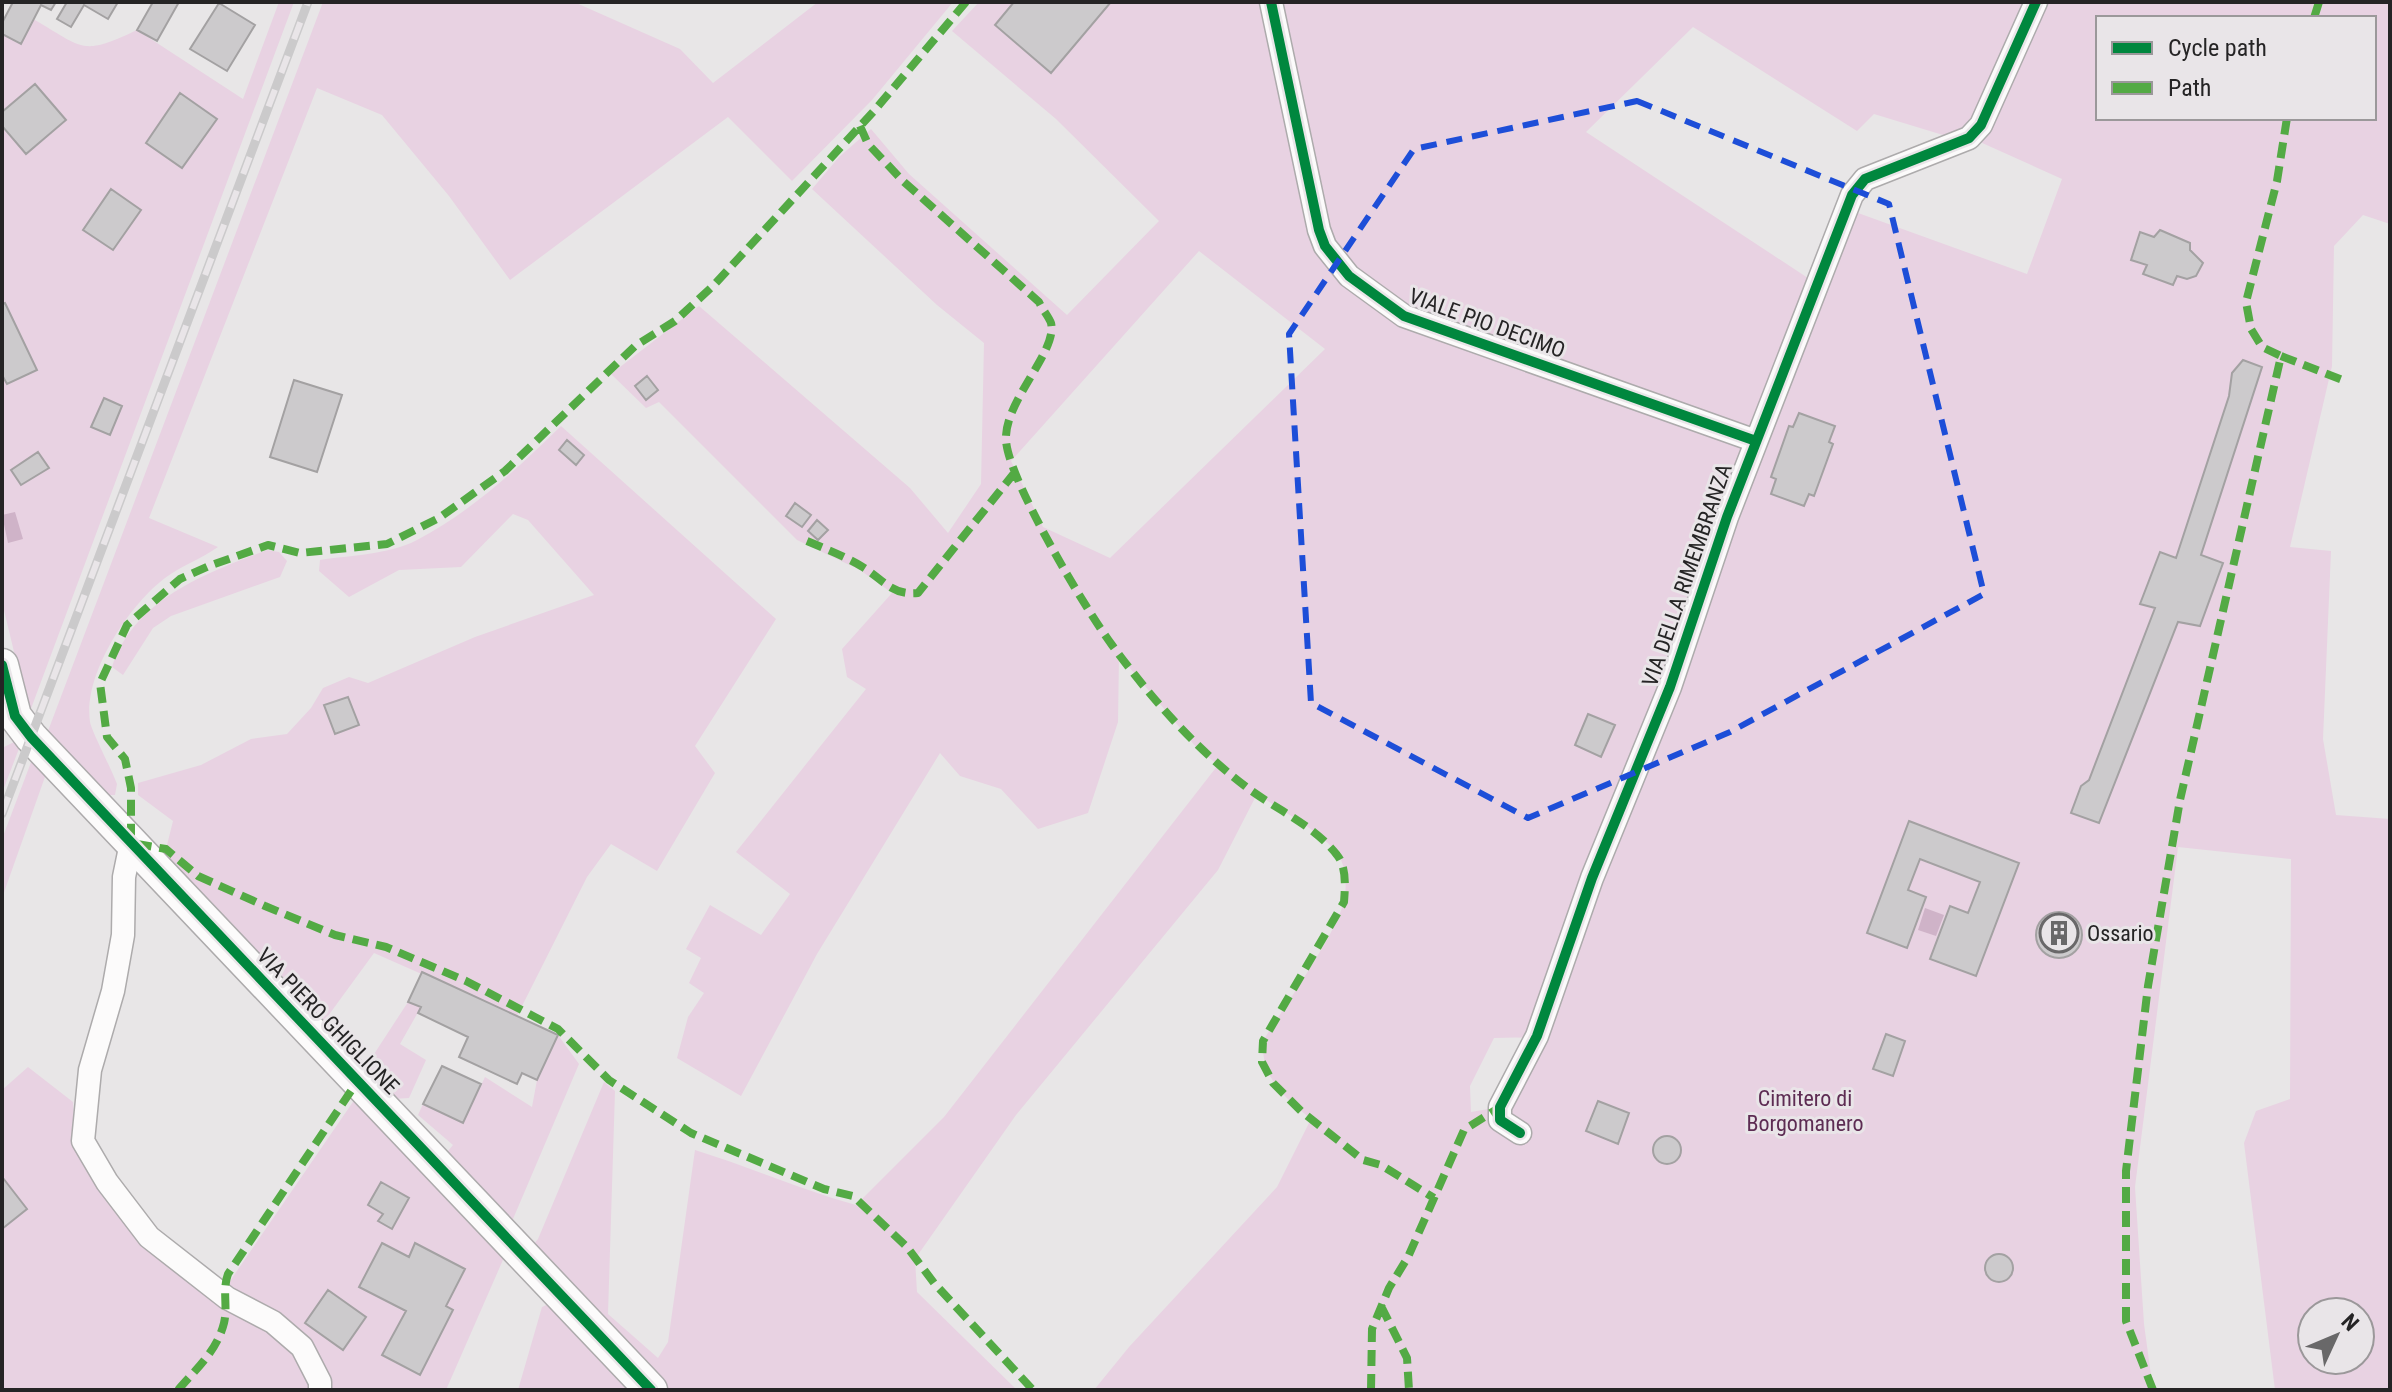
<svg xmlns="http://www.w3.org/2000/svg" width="2392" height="1392" viewBox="0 0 2392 1392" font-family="'Roboto Condensed',sans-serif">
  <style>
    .green { fill: #e8d2e2; fill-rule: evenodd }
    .water { fill: #cfb3c8 }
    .building { fill: #cccacc; stroke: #a3a1a2; stroke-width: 2 }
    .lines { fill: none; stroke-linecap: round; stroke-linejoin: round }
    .street-casing { stroke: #adabac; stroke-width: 25 }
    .secondary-casing { stroke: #adabac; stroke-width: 35 }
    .street { stroke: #fcfbfb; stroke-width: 22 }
    .secondary { stroke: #fcfbfb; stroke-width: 32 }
    .rail-casing { stroke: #cbcacb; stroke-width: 9 }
    .rail { stroke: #e9e5e8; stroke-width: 6; stroke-dasharray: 18; stroke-linecap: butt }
    .quiet { stroke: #53aa44; stroke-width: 8; stroke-dasharray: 16 8; stroke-linecap: butt }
    .cycleway-casing { stroke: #e9e5e8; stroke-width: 15 }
    .cycleway { stroke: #00873e; stroke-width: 10 }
    .marked { fill: none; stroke: #1d4ed8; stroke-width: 6; stroke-dasharray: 16 10; stroke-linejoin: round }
    .labels { text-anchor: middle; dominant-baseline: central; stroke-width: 6; stroke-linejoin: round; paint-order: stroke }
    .street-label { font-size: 22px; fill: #252425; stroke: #e9e5e8 }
    .poi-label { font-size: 22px; fill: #252425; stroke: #e9e5e8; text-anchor: start }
    .park-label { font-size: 22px; fill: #5d2c53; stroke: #e9e5e8 }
  </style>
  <rect width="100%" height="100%" fill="#e8e6e7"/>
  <path class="green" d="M 279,2 L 294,2 L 29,714 L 2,602 L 2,34 L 20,43 L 33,19 C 84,48 80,57 137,30 L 243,99 Z
    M 323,2 L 574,2 L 680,49 L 713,83 L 818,2 L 953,2 L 872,100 L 792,181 L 728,117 L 510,280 L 449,196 L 382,115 L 317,88 L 149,518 L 218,547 C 201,559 181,566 165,578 C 129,605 83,674 90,722 C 92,732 112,770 117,784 L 115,795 L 102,795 L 48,731 Z
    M 979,2 L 2032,2 L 1969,138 L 1943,135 L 1874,114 L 1857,131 L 1693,27 L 1586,132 L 1817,284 L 1847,209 L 2027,274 L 2062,179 L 1980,142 L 2041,2 L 2390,2 L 2390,224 L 2363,215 L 2334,246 L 2332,366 L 2290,547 L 2331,551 L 2323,739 L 2336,815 L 2390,819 L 2390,1390 L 2275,1390 L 2244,1143 L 2256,1111 L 2290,1099 L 2291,859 L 2178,847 L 2135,1187 L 2144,1324 L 2153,1390 L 1094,1390 L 1129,1347 L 1277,1187 L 1311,1119 C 1284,1097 1261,1078 1263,1041 C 1283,1008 1336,935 1344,901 C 1347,889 1346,869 1340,858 C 1328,835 1279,809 1257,794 L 1218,870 L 1016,1115 L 915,1259 L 917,1292 L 1017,1390 L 668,1390 L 530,1249 L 538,1239 L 604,1082 L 615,1091 L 608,1314 L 658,1358 L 668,1342 L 695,1150 C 750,1167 801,1190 856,1205 L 944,1117 L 1218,765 L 1196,747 L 1119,655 L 1118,722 L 1088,813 L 1038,829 L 1001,789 L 960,776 L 940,753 L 817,954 L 741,1096 L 677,1058 L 688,1017 L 704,993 L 689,983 L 701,958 L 686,949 L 710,905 L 761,935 L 790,894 L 736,852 L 866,689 L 847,677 L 842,649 L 892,593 L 860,570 L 797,540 L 659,402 L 646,408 L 611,374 L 699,306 L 910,488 L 948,533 L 981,484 L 984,343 L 937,305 L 812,189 L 839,157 L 871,129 L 909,174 L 1067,315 L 1159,221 L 1056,119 L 952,31 ZM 2098,18 L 2374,18 L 2374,118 L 2098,118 ZM 1199,251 L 1325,349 L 1110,558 L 1043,527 L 1011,461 ZM 1537,1037 L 1500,1107 L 1471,1112 L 1470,1086 L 1494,1038 ZM 2312,1312 L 2360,1312 L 2360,1360 L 2312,1360 Z
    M 561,426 L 776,619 L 695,746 L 715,773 L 657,871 L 611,844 L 587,877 L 517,1016 L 374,953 L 320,1027 L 169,866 L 166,849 L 173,821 L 138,795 L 138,783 L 201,765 L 251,739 L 287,734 L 311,708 L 323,688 L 349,677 L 368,683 L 475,637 L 594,595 L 528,520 L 513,514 L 461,567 L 399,570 L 349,597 L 319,571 L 320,560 C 351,555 388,555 417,540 C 471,512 518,468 561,426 Z
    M 267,550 L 279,552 L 287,561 L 280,577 L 171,616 L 153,628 L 123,675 L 112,667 C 134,599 206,573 267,550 Z
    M 14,742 L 20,746 L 2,793 L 2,748 Z
    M 33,757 L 46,774 L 2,898 L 2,839 Z
    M 408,1002 L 421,1007 L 400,1044 L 426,1060 L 409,1098 L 393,1099 L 363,1071 Z
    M 558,1035 L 579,1064 L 510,1226 L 443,1157 L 453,1145 L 418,1115 L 423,1104 L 463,1123 L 485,1077 L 532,1107 L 537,1080 Z
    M 28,1067 L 73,1102 L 75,1142 L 100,1187 L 297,1350 L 315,1390 L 2,1390 L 2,1090 Z
    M 357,1096 L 506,1253 L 446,1390 L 328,1390 L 228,1284 Z
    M 555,1301 L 640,1390 L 518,1390 L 542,1307 Z"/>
  <path class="water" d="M 15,512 L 23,539 L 8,543 L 2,515 Z
    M 1925,908 L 1944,915 L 1936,936 L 1918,930 Z"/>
  <path class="building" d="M 13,2 L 56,2 L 51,10 L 41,5 L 21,44 L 2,34 L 2,23 Z
    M 67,2 L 118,2 L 108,19 L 84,5 L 71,27 L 57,19 Z
    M 153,2 L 179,2 L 157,41 L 137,30 Z
    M 1014,2 L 1111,2 L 1051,73 L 995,25 Z
    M 219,3 L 255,25 L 227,71 L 190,49 Z
    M 35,84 L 66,120 L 26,154 L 2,126 L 2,112 Z
    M 180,93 L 217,119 L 182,168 L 146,143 Z
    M 111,189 L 141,210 L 113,250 L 83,230 Z
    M 2160,230 L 2190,243 L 2190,250 L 2203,263 L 2196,276 L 2187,279 L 2177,276 L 2173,285 L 2143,274 L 2147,265 L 2131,260 L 2140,232 L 2154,237 Z
    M 5,303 L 37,370 L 7,384 L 2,375 L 2,304 Z
    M 2243,360 L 2262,367 L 2201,555 L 2223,563 L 2200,626 L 2178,622 L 2099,823 L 2071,813 L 2081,786 L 2089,780 L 2155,608 L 2140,604 L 2160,552 L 2176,558 L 2229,396 L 2232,373 Z
    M 647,376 L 658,390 L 646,400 L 635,386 Z
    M 294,380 L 342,395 L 317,472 L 270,457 Z
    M 104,398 L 122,406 L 110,435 L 91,427 Z
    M 1799,413 L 1835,426 L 1829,442 L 1833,444 L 1814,496 L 1809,494 L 1804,506 L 1771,494 L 1776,479 L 1771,477 L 1789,426 L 1793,427 Z
    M 567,440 L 584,455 L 576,465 L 559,450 Z
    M 38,452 L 49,468 L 21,485 L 11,470 Z
    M 795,503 L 811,515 L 802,527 L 786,516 Z
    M 817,520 L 828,530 L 818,540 L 808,531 Z
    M 348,697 L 359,725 L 335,734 L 324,705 Z
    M 1588,714 L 1615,725 L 1601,757 L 1575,745 Z
    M 1909,821 L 2019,863 L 1976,976 L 1930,959 L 1950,906 L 1968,913 L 1980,882 L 1920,859 L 1908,890 L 1926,897 L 1907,948 L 1867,933 Z
    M2036 935a23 23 0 1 1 46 0a23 23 0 1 1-46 0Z
    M 422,972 L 558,1035 L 537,1080 L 522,1073 L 517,1084 L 459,1057 L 468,1037 L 418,1013 L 421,1007 L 408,1002 Z
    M 1886,1034 L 1905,1041 L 1893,1076 L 1873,1069 Z
    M 442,1066 L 481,1084 L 463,1123 L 423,1104 Z
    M 1598,1101 L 1629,1113 L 1618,1144 L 1586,1131 Z
    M1653 1150a14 14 0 1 1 28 0a14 14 0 1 1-28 0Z
    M 3,1178 L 27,1209 L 2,1229 L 2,1179 Z
    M 381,1182 L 409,1198 L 392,1229 L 378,1221 L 383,1214 L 368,1205 Z
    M 382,1243 L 409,1257 L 415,1243 L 465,1269 L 446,1306 L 453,1310 L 420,1375 L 382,1355 L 406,1311 L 359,1287 Z
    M1985 1268a14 14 0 1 1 28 0a14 14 0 1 1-28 0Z
    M 328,1290 L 366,1317 L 343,1350 L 305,1323 Z"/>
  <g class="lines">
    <defs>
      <path id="street" d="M 1271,2 L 1319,230 L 1325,246 L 1349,276 L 1404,316 L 1756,441
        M 131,843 L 124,877 L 123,935 L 113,991 L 90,1070 L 83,1141 L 107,1182 L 149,1237 L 227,1298 L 273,1322 L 302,1347 L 320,1382 L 320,1390
        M 1520,1133 L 1500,1120 L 1500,1107 L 1537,1036 L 1592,878 L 1670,687 L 1727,517 L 1852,195 L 1865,179 L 1969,138 L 1981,125 L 2036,2"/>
      <path id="secondary" d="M 2,665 L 15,716 L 31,737 L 651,1390"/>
    </defs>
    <use href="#street" class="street-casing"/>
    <use href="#secondary" class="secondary-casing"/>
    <use href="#street" class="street"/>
    <use href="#secondary" class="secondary"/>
    <defs>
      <path id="rail" d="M 2,814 L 308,2"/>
    </defs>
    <use href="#rail" class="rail-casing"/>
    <use href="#rail" class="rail"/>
    <path class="quiet" d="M 966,2 L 874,111 L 713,286 L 675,321 L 635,346 L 505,471 L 439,518 L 387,544 L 300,553 L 268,545 L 209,566 L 180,579 L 127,625 L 100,683 L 107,737 L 125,759 L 131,788 L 131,843 L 166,849 L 198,876 L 265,906 L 335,935 L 386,947 L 466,981 L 558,1029 L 609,1080 L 691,1133 L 824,1189 L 853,1196 L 907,1247 L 934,1283 L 1033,1390
      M 2314,18 L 2319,2
      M 860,126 L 868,144 L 903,181 L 1039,302 C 1042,309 1049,317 1051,323 C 1058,351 1004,401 1006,440 C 1008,480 1086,610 1112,645 C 1150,697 1194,747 1245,786 C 1275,809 1314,825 1337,855 C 1347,867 1345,888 1344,902 L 1263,1041 L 1262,1062 L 1273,1083 L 1301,1111 L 1363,1160 L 1381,1165 L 1434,1198
      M 2281,356 L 2345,381
      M 807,541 C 826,549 844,556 861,566 C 882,578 891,596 918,593 L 1015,472
      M 1381,1306 L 1407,1358 L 1409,1390
      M 178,1390 C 196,1369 217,1351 224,1323 C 228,1306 222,1290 228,1274 L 357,1082
      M 1371,1390 L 1372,1329 L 1389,1288 L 1408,1257 L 1464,1130 L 1500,1107
      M 2153,1390 L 2126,1321 L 2126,1171 L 2148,986 L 2180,800 L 2281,356 L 2262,347 L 2251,329 L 2246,302 L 2277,181 L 2287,118"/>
    <defs>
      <path id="cycleway" d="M 1271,2 L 1319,230 L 1325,246 L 1349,276 L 1404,316 L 1756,441
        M 2,665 L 15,716 L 31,737 L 651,1390
        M 1520,1133 L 1500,1120 L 1500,1107 L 1537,1036 L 1592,878 L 1670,687 L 1727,517 L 1852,195 L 1865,179 L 1969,138 L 1981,125 L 2036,2"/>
    </defs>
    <use href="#cycleway" class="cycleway-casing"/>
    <use href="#cycleway" class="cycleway"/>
  </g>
  <path class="marked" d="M 1637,101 L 1889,204 L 1984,594 L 1730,732 L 1528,818 L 1311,703 L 1289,334 L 1414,149 Z"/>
  <defs>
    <symbol id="building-ring" viewBox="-11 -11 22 22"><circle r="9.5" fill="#e9e5e8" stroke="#696869" stroke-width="1.5"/><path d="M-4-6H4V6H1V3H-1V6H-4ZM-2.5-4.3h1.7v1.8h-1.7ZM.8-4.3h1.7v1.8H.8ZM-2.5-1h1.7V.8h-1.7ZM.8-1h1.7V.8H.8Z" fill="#696869"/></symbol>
  </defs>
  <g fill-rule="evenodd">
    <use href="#building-ring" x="2037" y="911" width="44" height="44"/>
  </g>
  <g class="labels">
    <g class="street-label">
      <text transform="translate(1487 323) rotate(20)">VIALE PIO DECIMO</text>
      <text transform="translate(1687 575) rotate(-71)">VIA DELLA RIMEMBRANZA</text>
      <text transform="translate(328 1021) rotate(46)">VIA PIERO GHIGLIONE</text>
    </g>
    <g class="poi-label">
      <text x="2087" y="933">Ossario</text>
    </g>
    <g class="park-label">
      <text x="1805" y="1098">Cimitero di<tspan x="1805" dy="25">Borgomanero</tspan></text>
    </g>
  </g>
  <rect width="2392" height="1392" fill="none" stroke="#252425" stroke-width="8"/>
  <rect x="2096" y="16" width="280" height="104" fill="#e9e5e8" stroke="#9b989a" stroke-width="2"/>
  <rect x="2112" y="42" width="40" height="12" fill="#00873e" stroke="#9b989a" stroke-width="2"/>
  <text x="2168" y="56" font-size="24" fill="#252425">Cycle path</text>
  <rect x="2112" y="82" width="40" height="12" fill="#53aa44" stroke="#9b989a" stroke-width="2"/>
  <text x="2168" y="96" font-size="24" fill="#252425">Path</text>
  <g transform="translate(2336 1336) rotate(46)"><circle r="38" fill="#e9e5e8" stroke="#9b989a" stroke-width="2"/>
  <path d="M0-6L14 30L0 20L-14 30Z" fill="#696869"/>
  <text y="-12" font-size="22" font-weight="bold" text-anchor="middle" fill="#252425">N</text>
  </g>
</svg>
